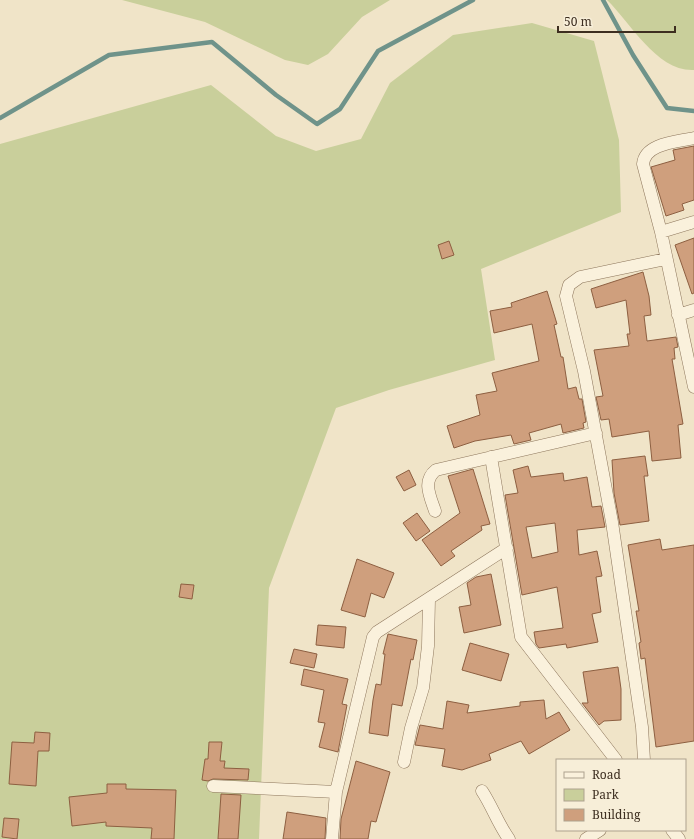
<svg xmlns="http://www.w3.org/2000/svg" width="694" height="839" viewBox="0 0 694 839" font-family="'Noto Serif',serif">
  <style>
    .green { fill: #c9cf9b }
    .lines { fill: none; stroke-linecap: round; stroke-linejoin: round }
    .stream { stroke: #6f938a; stroke-width: 4.5 }
    .building { fill: #cf9f7d; stroke: #8d5f41; fill-rule: evenodd }
    .minor-casing { stroke: #8d765c; stroke-width: 13 }
    .minor { stroke: #faf1dc; stroke-width: 12 }
  </style>
  <rect width="100%" height="100%" fill="#f0e4c8"/>
  <path class="green" d="M 122,0 L 390,0 L 362,17 L 328,54 L 308,65 L 285,60 L 205,22 Z
    M 607,0 L 694,0 L 694,70 C 657,72 630,22 607,0 Z
    M 532,23 L 594,41 L 619,140 L 621,212 L 481,269 L 495,360 L 389,390 L 336,408 L 269,588 L 259,839 L 0,839 L 0,144 L 211,85 L 276,136 L 316,151 L 361,139 L 390,83 L 453,35 Z"/>
  <g class="lines">
    <path class="stream" d="M 603,0 L 633,55 L 667,108 L 694,111
      M 0,118 L 109,55 L 212,42 L 276,95 L 317,124 L 340,109 L 378,51 L 473,0"/>
  </g>
  <path class="building" d="M 694,146 L 694,200 L 682,204 L 684,210 L 666,216 L 651,167 L 675,160 L 673,150 Z
    M 694,238 L 694,293 L 692,294 L 675,245 Z
    M 449,241 L 454,255 L 442,259 L 438,245 Z
    M 643,272 L 649,296 L 651,315 L 644,316 L 647,341 L 676,337 L 678,347 L 674,348 L 675,359 L 672,359 L 683,424 L 678,425 L 681,458 L 652,461 L 649,431 L 612,437 L 609,419 L 601,420 L 596,397 L 603,396 L 594,350 L 629,346 L 627,334 L 630,334 L 626,300 L 596,308 L 591,289 Z
    M 547,291 L 557,324 L 554,325 L 561,357 L 563,357 L 568,389 L 576,387 L 579,399 L 582,399 L 586,422 L 583,423 L 584,428 L 563,433 L 561,424 L 529,433 L 531,440 L 514,444 L 511,435 L 475,441 L 454,448 L 447,426 L 480,415 L 476,395 L 497,391 L 492,373 L 539,361 L 532,324 L 494,333 L 490,311 L 512,307 L 511,303 Z
    M 645,456 L 648,476 L 644,476 L 649,521 L 620,525 L 614,493 L 612,460 Z
    M 528,466 L 531,477 L 563,473 L 564,481 L 587,477 L 592,507 L 601,506 L 605,527 L 577,530 L 579,555 L 597,551 L 602,576 L 596,577 L 601,612 L 592,614 L 598,642 L 567,648 L 566,644 L 539,648 L 536,644 L 534,632 L 563,628 L 557,587 L 522,595 L 505,495 L 518,493 L 513,470 ZM 555,523 L 558,552 L 532,558 L 526,527 Z
    M 473,469 L 490,524 L 481,526 L 482,530 L 451,551 L 455,556 L 441,566 L 422,540 L 460,513 L 448,476 Z
    M 409,470 L 416,485 L 404,491 L 396,477 Z
    M 417,513 L 430,531 L 416,541 L 403,523 Z
    M 660,539 L 662,550 L 694,545 L 694,741 L 656,747 L 645,658 L 641,659 L 639,643 L 641,642 L 636,611 L 639,611 L 628,545 Z
    M 357,559 L 394,573 L 384,598 L 371,593 L 365,617 L 341,610 Z
    M 491,574 L 501,625 L 464,633 L 459,607 L 471,605 L 467,583 L 476,577 Z
    M 181,584 L 194,585 L 192,599 L 179,597 Z
    M 318,625 L 346,627 L 344,648 L 316,645 Z
    M 388,634 L 417,640 L 413,660 L 411,659 L 402,706 L 392,704 L 388,736 L 369,733 L 373,700 L 376,684 L 381,685 L 385,654 L 383,654 Z
    M 470,643 L 509,654 L 501,681 L 462,670 Z
    M 294,649 L 317,654 L 314,668 L 290,663 Z
    M 618,667 L 621,689 L 621,720 L 604,721 L 599,725 L 582,703 L 588,703 L 583,672 Z
    M 304,669 L 348,679 L 342,704 L 347,705 L 338,752 L 319,747 L 325,723 L 318,722 L 324,690 L 301,685 Z
    M 544,700 L 546,719 L 559,712 L 570,730 L 529,754 L 521,741 L 489,754 L 491,760 L 462,770 L 442,766 L 445,749 L 415,745 L 420,725 L 443,729 L 447,701 L 469,705 L 467,713 L 520,706 L 520,702 Z
    M 35,732 L 50,733 L 49,751 L 38,751 L 36,786 L 9,784 L 12,742 L 34,743 Z
    M 209,742 L 222,742 L 220,761 L 225,761 L 224,768 L 249,769 L 248,780 L 213,779 L 208,781 L 202,780 L 205,759 L 208,759 Z
    M 356,761 L 390,772 L 376,822 L 371,821 L 368,839 L 340,839 L 341,819 Z
    M 107,784 L 126,784 L 126,789 L 176,790 L 174,839 L 151,839 L 152,828 L 106,826 L 106,822 L 72,826 L 69,797 L 107,793 Z
    M 221,794 L 241,795 L 238,839 L 218,839 Z
    M 287,812 L 326,818 L 325,839 L 283,839 Z
    M 4,818 L 19,819 L 17,839 L 2,837 Z"/>
  <g class="lines">
    <defs>
      <path id="minor" d="M 694,138 C 677,142 645,143 643,164 L 661,232 L 694,387
        M 661,232 L 694,222
        M 678,315 L 694,310
        M 491,457 L 521,637 L 616,760
        M 435,511 C 430,496 422,481 436,470 L 596,433
        M 644,760 L 642,727 L 612,522 L 584,371 L 566,296 L 569,285 L 580,277 L 666,259
        M 404,762 L 411,728 L 423,688 L 428,646 L 429,599
        M 213,786 L 336,792
        M 482,791 C 492,806 498,824 509,839
        M 672,830 L 679,839
        M 332,839 L 336,792 L 373,637 L 377,632 L 507,548
        M 586,839 L 600,830"/>
    </defs>
    <use href="#minor" class="minor-casing"/>
    <use href="#minor" class="minor"/>
  </g>
  <rect x="556" y="759" width="130" height="72" fill="#f7eed8" stroke="#ada18e"/>
  <rect x="564" y="772" width="20" height="6" fill="#faf1dc" stroke="#ada18e"/>
  <text x="592" y="779" font-size="12" fill="#3d2e20">Road</text>
  <rect x="564" y="789" width="20" height="12" fill="#c9cf9b" stroke="#ada18e"/>
  <text x="592" y="799" font-size="12" fill="#3d2e20">Park</text>
  <rect x="564" y="809" width="20" height="12" fill="#cf9f7d" stroke="#ada18e"/>
  <text x="592" y="819" font-size="12" fill="#3d2e20">Building</text>
  <path d="M558 26v6h117v-6" fill="none" stroke="#3d2e20" stroke-width="2"/>
  <text x="564" y="26" font-size="12" fill="#3d2e20" stroke="#f7eed8" stroke-width="3" paint-order="stroke">50 m</text>
</svg>
